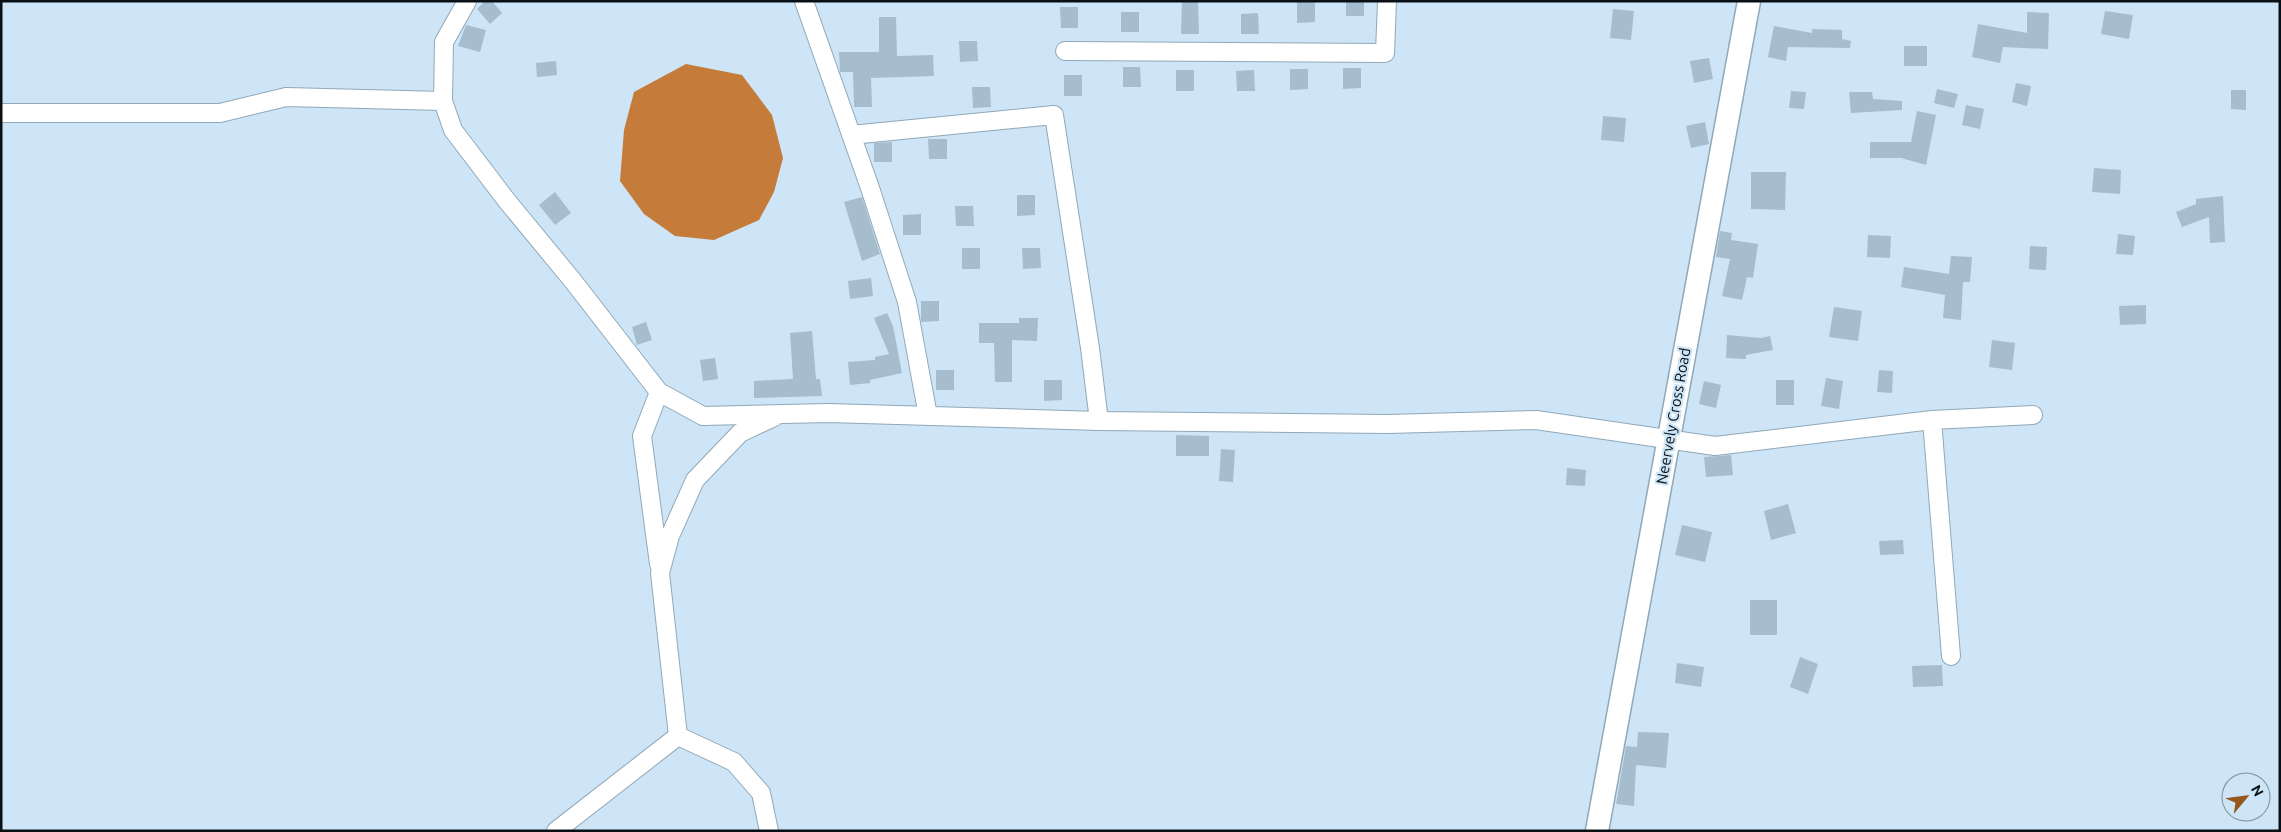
<svg xmlns="http://www.w3.org/2000/svg" width="2281" height="832" viewBox="0 0 2281 832" font-family="Ubuntu,sans-serif">
  <style>
    .water { fill: #c57b39 }
    .building { fill: #a6bdce }
    .lines { fill: none; stroke-linecap: round; stroke-linejoin: round }
    .minor-casing { stroke: #90a8b8; stroke-width: 20 }
    .tertiary-casing { stroke: #90a8b8; stroke-width: 25 }
    .minor { stroke: #fff; stroke-width: 18 }
    .tertiary { stroke: #fff; stroke-width: 22 }
    .labels { text-anchor: middle; dominant-baseline: central; stroke-width: 4.5; stroke-linejoin: round; paint-order: stroke }
    .street-label { font-size: 15px; fill: #081016; stroke: #cde5f6 }
  </style>
  <rect width="100%" height="100%" fill="#cde5f6"/>
  <path class="water" d="M 686,64 L 742,75 L 772,115 L 783,158 L 774,192 L 759,220 L 714,240 L 675,236 L 644,214 L 620,181 L 624,130 L 634,92 Z"/>
  <path class="building" d="M 485,1 L 492,1 L 502,13 L 490,24 L 477,9 Z
    M 1182,1 L 1198,1 L 1199,34 L 1181,34 Z
    M 1346,1 L 1364,1 L 1364,16 L 1346,16 Z
    M 1297,2 L 1315,2 L 1315,22 L 1297,23 Z
    M 1060,7 L 1078,7 L 1078,28 L 1061,28 Z
    M 1613,9 L 1634,11 L 1631,40 L 1610,38 Z
    M 2105,11 L 2133,15 L 2129,39 L 2101,34 Z
    M 1121,12 L 1139,12 L 1139,32 L 1121,32 Z
    M 2027,12 L 2049,13 L 2048,49 L 2003,47 L 2000,63 L 1972,57 L 1978,24 L 2027,33 Z
    M 1258,13 L 1259,34 L 1241,34 L 1241,14 Z
    M 879,17 L 896,17 L 897,56 L 933,55 L 934,76 L 871,78 L 872,107 L 854,107 L 853,72 L 840,72 L 839,52 L 879,52 Z
    M 466,25 L 486,30 L 480,52 L 458,46 Z
    M 1774,26 L 1812,33 L 1812,29 L 1842,30 L 1842,39 L 1851,41 L 1850,48 L 1788,47 L 1786,61 L 1768,57 Z
    M 959,41 L 977,41 L 978,61 L 960,62 Z
    M 1904,46 L 1927,46 L 1927,66 L 1904,66 Z
    M 1709,58 L 1713,79 L 1694,83 L 1690,61 Z
    M 556,61 L 557,75 L 537,77 L 536,63 Z
    M 1123,67 L 1140,67 L 1141,87 L 1123,87 Z
    M 1343,68 L 1361,68 L 1361,88 L 1343,89 Z
    M 1290,69 L 1308,69 L 1308,89 L 1290,90 Z
    M 1176,70 L 1194,70 L 1194,91 L 1176,91 Z
    M 1254,70 L 1255,91 L 1237,91 L 1236,71 Z
    M 1064,75 L 1082,75 L 1082,96 L 1064,96 Z
    M 2016,83 L 2031,86 L 2027,106 L 2012,102 Z
    M 972,87 L 990,87 L 991,107 L 973,108 Z
    M 1937,89 L 1958,94 L 1954,108 L 1934,103 Z
    M 2231,90 L 2246,90 L 2246,110 L 2231,109 Z
    M 1791,91 L 1806,92 L 1804,109 L 1789,108 Z
    M 1849,92 L 1872,92 L 1873,99 L 1902,101 L 1902,110 L 1851,113 Z
    M 1966,105 L 1984,109 L 1980,129 L 1962,125 Z
    M 1917,111 L 1936,115 L 1926,165 L 1901,158 L 1870,158 L 1870,142 L 1911,142 Z
    M 1603,116 L 1626,118 L 1624,142 L 1601,140 Z
    M 1705,122 L 1709,144 L 1691,148 L 1686,126 Z
    M 928,139 L 947,139 L 947,159 L 929,159 Z
    M 892,142 L 892,162 L 874,162 L 874,143 Z
    M 2094,168 L 2121,170 L 2120,194 L 2092,192 Z
    M 1751,172 L 1786,172 L 1785,210 L 1751,209 Z
    M 555,192 L 571,213 L 555,225 L 539,205 Z
    M 1017,195 L 1035,195 L 1035,215 L 1017,216 Z
    M 2223,196 L 2225,242 L 2210,243 L 2209,217 L 2182,227 L 2176,212 L 2196,204 L 2196,199 Z
    M 862,197 L 880,254 L 862,261 L 844,202 Z
    M 955,206 L 973,206 L 974,226 L 956,226 Z
    M 921,214 L 921,235 L 903,235 L 903,215 Z
    M 1720,231 L 1732,233 L 1731,240 L 1758,244 L 1753,278 L 1747,277 L 1742,300 L 1722,296 L 1730,259 L 1716,257 Z
    M 2118,234 L 2135,236 L 2133,255 L 2116,254 Z
    M 1868,235 L 1891,236 L 1890,258 L 1867,257 Z
    M 2030,246 L 2047,247 L 2046,270 L 2029,269 Z
    M 962,248 L 980,248 L 980,269 L 962,269 Z
    M 1022,248 L 1040,248 L 1041,268 L 1023,269 Z
    M 1951,256 L 1972,257 L 1970,282 L 1963,282 L 1961,320 L 1943,318 L 1945,295 L 1901,287 L 1904,267 L 1949,274 Z
    M 871,278 L 873,296 L 850,299 L 848,281 Z
    M 921,301 L 939,301 L 939,321 L 921,322 Z
    M 2146,305 L 2146,324 L 2120,325 L 2119,306 Z
    M 1834,307 L 1862,311 L 1858,341 L 1829,337 Z
    M 887,313 L 893,326 L 902,373 L 870,380 L 870,383 L 850,385 L 848,362 L 875,360 L 875,357 L 889,354 L 874,318 Z
    M 1019,318 L 1038,318 L 1037,341 L 1012,340 L 1012,382 L 995,382 L 994,343 L 979,343 L 979,323 L 1019,323 Z
    M 646,322 L 652,340 L 637,345 L 632,327 Z
    M 812,331 L 816,379 L 820,379 L 822,396 L 754,398 L 754,381 L 793,379 L 790,333 Z
    M 1727,335 L 1761,338 L 1770,336 L 1773,350 L 1746,355 L 1746,359 L 1726,358 Z
    M 1992,340 L 2015,343 L 2012,370 L 1989,367 Z
    M 715,358 L 718,379 L 703,381 L 700,360 Z
    M 936,370 L 954,370 L 954,390 L 936,390 Z
    M 1879,370 L 1893,371 L 1892,393 L 1877,392 Z
    M 1826,378 L 1843,381 L 1839,409 L 1821,406 Z
    M 1044,380 L 1062,380 L 1062,400 L 1044,401 Z
    M 1776,380 L 1794,380 L 1794,405 L 1776,405 Z
    M 1704,381 L 1721,385 L 1716,408 L 1699,404 Z
    M 1176,435 L 1209,436 L 1209,456 L 1176,456 Z
    M 1221,449 L 1235,450 L 1233,482 L 1219,481 Z
    M 1731,455 L 1733,475 L 1706,477 L 1704,457 Z
    M 1567,468 L 1586,470 L 1585,486 L 1566,485 Z
    M 1788,504 L 1796,533 L 1771,540 L 1764,511 Z
    M 1682,525 L 1712,532 L 1705,562 L 1675,555 Z
    M 1903,540 L 1904,554 L 1880,555 L 1879,541 Z
    M 1750,600 L 1777,600 L 1777,635 L 1750,635 Z
    M 1800,657 L 1818,664 L 1808,694 L 1790,687 Z
    M 1677,663 L 1704,667 L 1701,687 L 1675,683 Z
    M 1942,665 L 1943,686 L 1913,687 L 1912,666 Z
    M 1638,732 L 1669,733 L 1666,768 L 1636,765 L 1634,806 L 1616,804 L 1626,746 L 1637,747 Z"/>
  <g class="lines">
    <defs>
      <path id="minor" d="M 467,1 L 444,42 L 443,101 L 453,130 L 507,201 L 573,281 L 659,392 L 703,416 L 828,413 L 1099,421 L 1388,424 L 1536,420 L 1715,446 L 1932,420 L 2033,415
        M 804,1 L 870,188 L 907,302 L 928,416
        M 1065,51 L 1385,53 L 1387,1
        M 1,113 L 220,113 L 286,97 L 443,101
        M 851,135 L 1054,115 L 1090,348 L 1099,421
        M 659,392 L 642,436 L 659,564
        M 1932,420 L 1951,656
        M 678,736 L 734,762 L 761,793 L 769,831
        M 556,831 L 678,736 L 660,573 L 670,536 L 695,480 L 740,433 L 776,416"/>
      <path id="tertiary" d="M 1597,831 L 1749,1"/>
    </defs>
    <use href="#minor" class="minor-casing"/>
    <use href="#tertiary" class="tertiary-casing"/>
    <use href="#minor" class="minor"/>
    <use href="#tertiary" class="tertiary"/>
  </g>
  <g class="labels">
    <g class="street-label">
      <text transform="translate(1673 416) rotate(-80)">Neervely Cross Road</text>
    </g>
  </g>
  <rect width="2281" height="832" fill="none" stroke="#081016" stroke-width="5"/>
  <g transform="translate(2246 797) rotate(61)"><circle r="24" fill="#cde5f6" stroke="#7e909c"/>
  <path d="M0-4L9 19L0 12L-9 19Z" fill="#95571c"/>
  <text y="-8" font-size="14" font-weight="bold" text-anchor="middle" fill="#081016">N</text>
  </g>
</svg>
